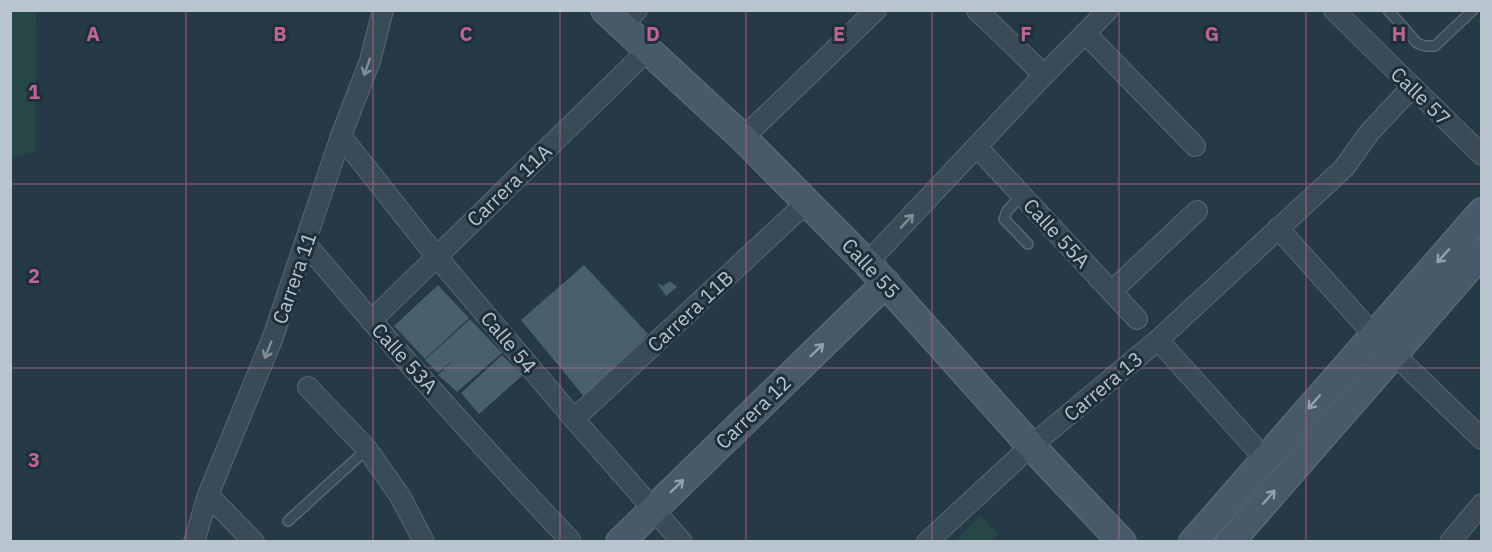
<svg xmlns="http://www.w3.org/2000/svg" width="1492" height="552" viewBox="0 0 1492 552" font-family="'IBM Plex Sans',sans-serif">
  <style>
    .green { fill: #274746 }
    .building { fill: #495f6d }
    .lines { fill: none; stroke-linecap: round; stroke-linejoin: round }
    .lane-casing { stroke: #586873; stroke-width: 12 }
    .street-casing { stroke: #586873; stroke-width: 22 }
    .secondary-casing { stroke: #586873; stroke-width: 30 }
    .lane { stroke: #3a4a56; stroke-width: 9 }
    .street { stroke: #3a4a56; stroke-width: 20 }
    .secondary { stroke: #485a69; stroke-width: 27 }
    .oneway { stroke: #7f8e99 }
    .oneway2 { stroke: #91a0ab }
    .grid { fill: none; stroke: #be668f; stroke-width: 1.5; stroke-opacity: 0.55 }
    .labels { text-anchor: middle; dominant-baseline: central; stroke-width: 6; stroke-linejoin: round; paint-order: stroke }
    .street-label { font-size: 20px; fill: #b8c5cf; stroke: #1e2f3b }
    .grid-label { font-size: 20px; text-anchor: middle; font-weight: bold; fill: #be668f; stroke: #1e2f3b; stroke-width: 6; stroke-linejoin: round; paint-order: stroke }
  </style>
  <rect width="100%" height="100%" fill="#253947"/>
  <path class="green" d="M 10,11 L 36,11 L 35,152 L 11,159 Z
    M 981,515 L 998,535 L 990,541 L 955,541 Z"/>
  <path class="building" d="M 584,265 L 648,334 L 585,398 L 521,320 Z
    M 670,281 L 677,287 L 666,296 L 657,283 L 663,286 Z
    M 438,285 L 469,318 L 425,359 L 394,326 Z
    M 470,319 L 502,353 L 457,392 L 438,375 L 455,358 L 438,373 L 425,360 Z
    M 502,355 L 523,375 L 479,414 L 461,393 Z"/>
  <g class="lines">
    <defs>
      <path id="lane" d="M 1388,10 L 1417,43 L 1425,46 L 1435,46 L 1473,10
        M 1022,195 L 1007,211 L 1004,219 L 1028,244
        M 288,521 L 367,449"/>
      <path id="street" d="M 977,10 L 1044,75
        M 1334,10 L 1482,155
        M 622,26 L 637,10
        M 1085,33 L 1195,146
        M 341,136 L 436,256 L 574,419 L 682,542
        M 743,138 L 876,10
        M 977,147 L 1137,319
        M 1278,228 L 1373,334 L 1482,439
        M 306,244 C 391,345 479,444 570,540
        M 867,263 L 1044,75 L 1108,10
        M 1112,291 L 1197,211
        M 371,321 L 648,50
        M 1158,340 L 1265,459
        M 308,387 L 367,449 L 400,496 L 424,542
        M 574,419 L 807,202
        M 208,495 L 254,542
        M 194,542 L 208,495 L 273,337 L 341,136 L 370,61 L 383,10
        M 927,542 L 1031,446 L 1158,340 L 1344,168 L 1369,133 L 1412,87
        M 1450,542 L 1482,504"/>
      <path id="secondary" d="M 605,10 L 743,138 L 867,263 L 1031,446 L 1122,542
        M 620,542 L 886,283
        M 1193,542 L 1482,212
        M 1230,542 L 1482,253"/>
    </defs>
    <use href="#lane" class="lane-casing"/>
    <use href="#street" class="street-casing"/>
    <use href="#secondary" class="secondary-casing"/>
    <use href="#lane" class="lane"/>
    <use href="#street" class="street"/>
    <use href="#secondary" class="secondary"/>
  </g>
  <defs><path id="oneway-shaft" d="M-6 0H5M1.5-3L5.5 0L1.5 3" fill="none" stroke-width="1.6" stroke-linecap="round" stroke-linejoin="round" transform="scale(1.5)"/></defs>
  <g class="oneway">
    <use href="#oneway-shaft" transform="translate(367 67) rotate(109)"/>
    <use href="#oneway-shaft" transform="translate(907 221) rotate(-47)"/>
    <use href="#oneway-shaft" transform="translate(268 350) rotate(112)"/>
  </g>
  <g class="oneway2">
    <use href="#oneway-shaft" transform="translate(1443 256) rotate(132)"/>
    <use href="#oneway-shaft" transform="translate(817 350) rotate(-44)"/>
    <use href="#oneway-shaft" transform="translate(1314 402) rotate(131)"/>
    <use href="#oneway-shaft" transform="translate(677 486) rotate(-44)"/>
    <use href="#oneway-shaft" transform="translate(1269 497) rotate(-49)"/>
  </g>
  <path class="grid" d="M 186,10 L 186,542M 373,10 L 373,542M 560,10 L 560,542M 746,10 L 746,542M 932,10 L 932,542M 1119,10 L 1119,542M 1306,10 L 1306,542M 10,184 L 1482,184M 10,368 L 1482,368"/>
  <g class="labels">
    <g class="street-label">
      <text transform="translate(1421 96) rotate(44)">Calle 57</text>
      <text transform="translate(509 185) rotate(-44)">Carrera 11A</text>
      <text transform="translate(1057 233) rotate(47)">Calle 55A</text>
      <text transform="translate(871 268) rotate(47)">Calle 55</text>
      <text transform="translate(294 278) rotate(-71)">Carrera 11</text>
      <text transform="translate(690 311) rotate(-43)">Carrera 11B</text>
      <text transform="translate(509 342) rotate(50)">Calle 54</text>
      <text transform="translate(405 358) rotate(48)">Calle 53A</text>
      <text transform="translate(1103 386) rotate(-40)">Carrera 13</text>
      <text transform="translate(753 412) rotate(-44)">Carrera 12</text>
    </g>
  </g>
  <g class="grid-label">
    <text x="93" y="41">A</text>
    <text x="280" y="41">B</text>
    <text x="466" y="41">C</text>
    <text x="653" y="41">D</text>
    <text x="839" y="41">E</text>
    <text x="1026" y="41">F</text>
    <text x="1212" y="41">G</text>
    <text x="1399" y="41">H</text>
    <text x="34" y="99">1</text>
    <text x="34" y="283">2</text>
    <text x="34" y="467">3</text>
  </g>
  <rect width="1492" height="552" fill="none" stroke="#b8c5cf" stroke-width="24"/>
</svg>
